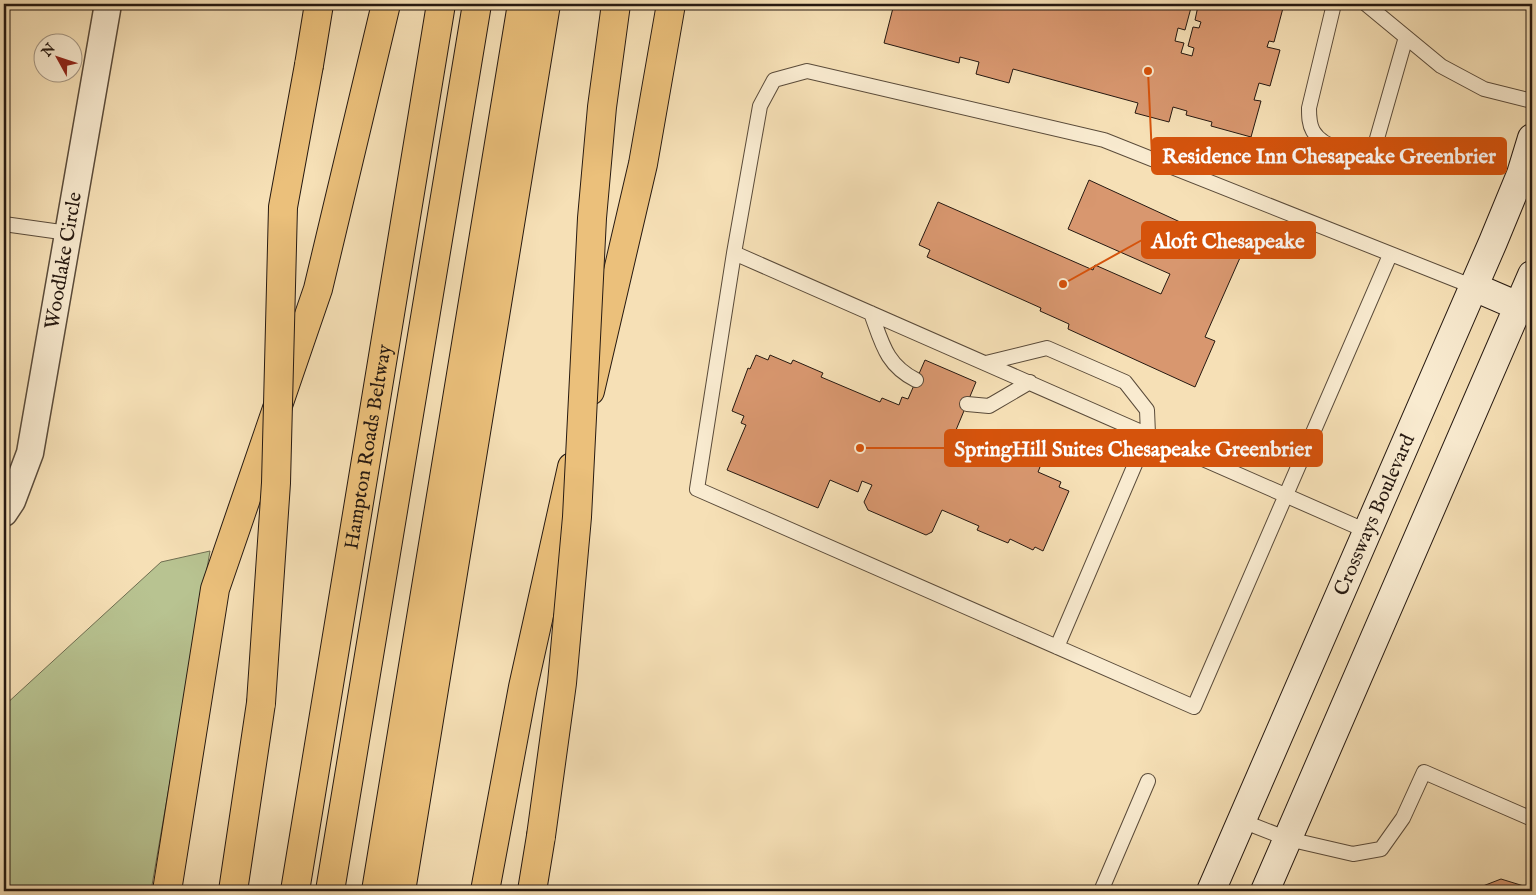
<svg xmlns="http://www.w3.org/2000/svg" width="1536" height="895" viewBox="0 0 1536 895" font-family="'IM FELL English',serif">
  <style>
    .green { fill: #b8c391; stroke: #6f6e51 }
    .building { fill: #d8976f; stroke: #261911 }
    .lines { fill: none; stroke-linecap: round; stroke-linejoin: round }
    .lane-casing { stroke: #5a4b3a; stroke-width: 16 }
    .street-casing { stroke: #5a4b3a; stroke-width: 29 }
    .secondary-casing { stroke: #261911; stroke-width: 30 }
    .highway-casing { stroke: #261911; stroke-width: 30 }
    .lane { stroke: #f9ebd0; stroke-width: 14 }
    .street { stroke: #f9ebd0; stroke-width: 26 }
    .secondary { stroke: #f9ebd0; stroke-width: 28 }
    .highway { stroke: #ebc07b; stroke-width: 28 }
    .highway-bridge-casing { stroke: #261911; stroke-width: 30; stroke-linecap: butt }
    .highway-bridge { stroke: #ebc07b; stroke-width: 28 }
    .labels { text-anchor: middle; dominant-baseline: central; stroke-width: 4; stroke-linejoin: round; paint-order: stroke }
    .street-label { font-size: 20px; fill: #261911; stroke: #f9ebd0 }
    .leader { fill: none; stroke: #d5530c; stroke-width: 2 }
    .callout-dot { fill: #d5530c; stroke: #f9ebd0; stroke-width: 2 }
    .callout { fill: #d5530c; stroke: #d5530c; stroke-width: 2 }
    .callout-label { font-size: 21px; text-anchor: middle; font-weight: bold; fill: #fff }
  </style>
  <rect width="100%" height="100%" fill="#f6e0b6"/>
  <filter id="stains"><feTurbulence type="fractalNoise" baseFrequency=".004" numOctaves="4"/><feColorMatrix values="0 0 0 0 .2 0 0 0 0 .09 0 0 0 0 .02 0 0 0 .5 -.17"/></filter>
  <radialGradient id="worn" r=".72"><stop offset=".6" stop-color="#630" stop-opacity="0"/><stop offset="1" stop-color="#630" stop-opacity=".3"/></radialGradient>
  <path class="green" d="M 210,551 L 151,891 L 4,891 L 4,706 L 161,562 Z"/>
  <path class="building" d="M 894,4 L 1025,4 L 1039,7 L 1040,4 L 1192,4 L 1185,30 L 1178,28 L 1175,41 L 1184,43 L 1181,53 L 1192,56 L 1194,48 L 1188,46 L 1193,27 L 1199,28 L 1201,22 L 1195,20 L 1198,6 L 1209,9 L 1210,4 L 1268,4 L 1283,8 L 1274,42 L 1269,41 L 1267,47 L 1280,50 L 1270,86 L 1259,83 L 1254,100 L 1261,101 L 1251,137 L 1211,126 L 1212,122 L 1186,115 L 1187,111 L 1173,107 L 1169,122 L 1135,113 L 1138,103 L 1013,69 L 1009,83 L 976,74 L 979,62 L 960,57 L 959,63 L 884,43 Z
    M 1089,180 L 1243,251 L 1205,337 L 1215,341 L 1195,387 L 1068,329 L 1069,324 L 1040,311 L 1041,308 L 927,257 L 930,250 L 919,245 L 938,202 L 1093,270 L 1095,265 L 1161,294 L 1170,274 L 1068,229 Z
    M 756,355 L 768,360 L 770,355 L 791,364 L 793,360 L 823,373 L 821,377 L 880,402 L 882,398 L 899,405 L 902,397 L 908,399 L 925,360 L 976,382 L 956,430 L 969,436 L 967,441 L 1009,459 L 1010,454 L 1040,467 L 1038,472 L 1061,482 L 1059,487 L 1069,491 L 1043,551 L 1035,547 L 1033,550 L 1010,539 L 1008,543 L 977,530 L 979,526 L 942,510 L 932,532 L 926,535 L 868,510 L 864,502 L 872,485 L 862,481 L 858,492 L 830,480 L 818,508 L 727,470 L 746,425 L 741,423 L 744,416 L 732,411 L 748,368 L 750,369 Z
    M 1501,879 L 1527,887 L 1526,890 L 1529,891 L 1470,891 Z"/>
  <g class="lines">
    <defs>
      <path id="lane" d="M 1334,4 L 1309,108 C 1309,116 1309,124 1313,131 C 1324,150 1360,157 1376,142 L 1406,37
        M 1366,4 L 1441,66 L 1484,89 L 1532,101
        M 4,224 L 68,233
        M 734,253 L 697,489 L 1194,707 L 1390,255
        M 871,313 C 882,343 886,365 916,380
        M 986,363 L 1047,348 L 1125,382 L 1147,410 L 1148,434 L 1057,647
        M 967,404 L 989,406 L 1030,382
        M 1369,532 L 734,253 L 760,106 L 774,80 L 807,71 L 1104,140 L 1474,287
        M 1242,821 L 1288,839 L 1353,854 L 1381,849 L 1403,818 L 1424,772 L 1532,819
        M 1101,891 L 1148,781"/>
      <g id="street">
        <path id="s1" d="M 4,513 L 12,501 L 30,453 L 108,4"/>
      </g>
      <g id="secondary">
        <path d="M 1474,287 L 1532,312"/>
        <path id="s2" d="M 1211,891 L 1493,242 L 1521,174 L 1532,138"/>
        <path d="M 1265,891 L 1532,275"/>
      </g>
      <g id="highway">
        <path d="M 309,65 L 319,4"/>
        <path d="M 590,391 L 643,164 L 671,4"/>
        <path d="M 167,891 L 215,589 L 318,289 L 386,4"/>
        <path d="M 233,891 L 261,703"/>
        <path id="s3" d="M 295,891 L 441,4"/>
        <path d="M 330,891 L 477,4"/>
        <path d="M 376,891 L 522,4"/>
        <path d="M 401,891 L 546,4"/>
        <path d="M 485,891 L 523,687 L 572,467"/>
        <path d="M 532,891 L 541,836"/>
      </g>
    </defs>
    <use href="#lane" class="lane-casing"/>
    <use href="#street" class="street-casing"/>
    <use href="#secondary" class="secondary-casing"/>
    <use href="#highway" class="highway-casing"/>
    <use href="#lane" class="lane"/>
    <use href="#street" class="street"/>
    <use href="#secondary" class="secondary"/>
    <use href="#highway" class="highway"/>
    <defs>
      <path id="highway-bridge" d="M 261,703 L 276,483 L 283,207 L 309,65
        M 541,836 L 562,683 L 577,517 L 592,218 L 602,107 L 616,4"/>
    </defs>
    <use href="#highway-bridge" class="highway-bridge-casing"/>
    <use href="#highway-bridge" class="highway-bridge"/>
  </g>
  <g class="labels">
    <g class="street-label">
      <text stroke="none"><textPath href="#s1" startOffset="261">Woodlake Circle</textPath></text>
      <text stroke="none"><textPath href="#s3" startOffset="450">Hampton Roads Beltway</textPath></text>
      <text stroke="none"><textPath href="#s2" startOffset="410">Crossways Boulevard</textPath></text>
    </g>
  </g>
  <path class="leader" d="M1148 71L1152 156M1063 284L1142 240M860 448L945 448"/>
  <g class="callout-dot">
    <circle cx="1148" cy="71" r="5"/>
    <circle cx="1063" cy="284" r="5"/>
    <circle cx="860" cy="448" r="5"/>
  </g>
  <g class="callout">
    <rect x="1152" y="138" width="354" height="36" rx="5"/>
    <rect x="1142" y="222" width="173" height="36" rx="5"/>
    <rect x="945" y="430" width="377" height="36" rx="5"/>
  </g>
  <g class="callout-label">
    <text x="1329" y="163">Residence Inn Chesapeake Greenbrier</text>
    <text x="1228" y="248">Aloft Chesapeake</text>
    <text x="1133" y="456">SpringHill Suites Chesapeake Greenbrier</text>
  </g>
  <rect width="1536" height="895" fill="none" stroke="#f6e0b6" stroke-width="20"/>
  <rect x="5" y="5" width="1526" height="885" fill="none" stroke="#261911" stroke-width="2.5"/>
  <rect x="10" y="10" width="1516" height="875" fill="none" stroke="#261911"/>
  <g transform="translate(58 58) rotate(310)"><circle r="24" fill="#f9ebd0" stroke="#a59784"/>
  <path d="M0-4L9 19L0 12L-9 19Z" fill="#8f2418"/>
  <text y="-8" font-size="14" font-weight="bold" text-anchor="middle" fill="#261911">N</text>
  </g>
  <rect width="100%" height="100%" filter="url(#stains)"/>
  <rect width="100%" height="100%" fill="url(#worn)"/>
</svg>
